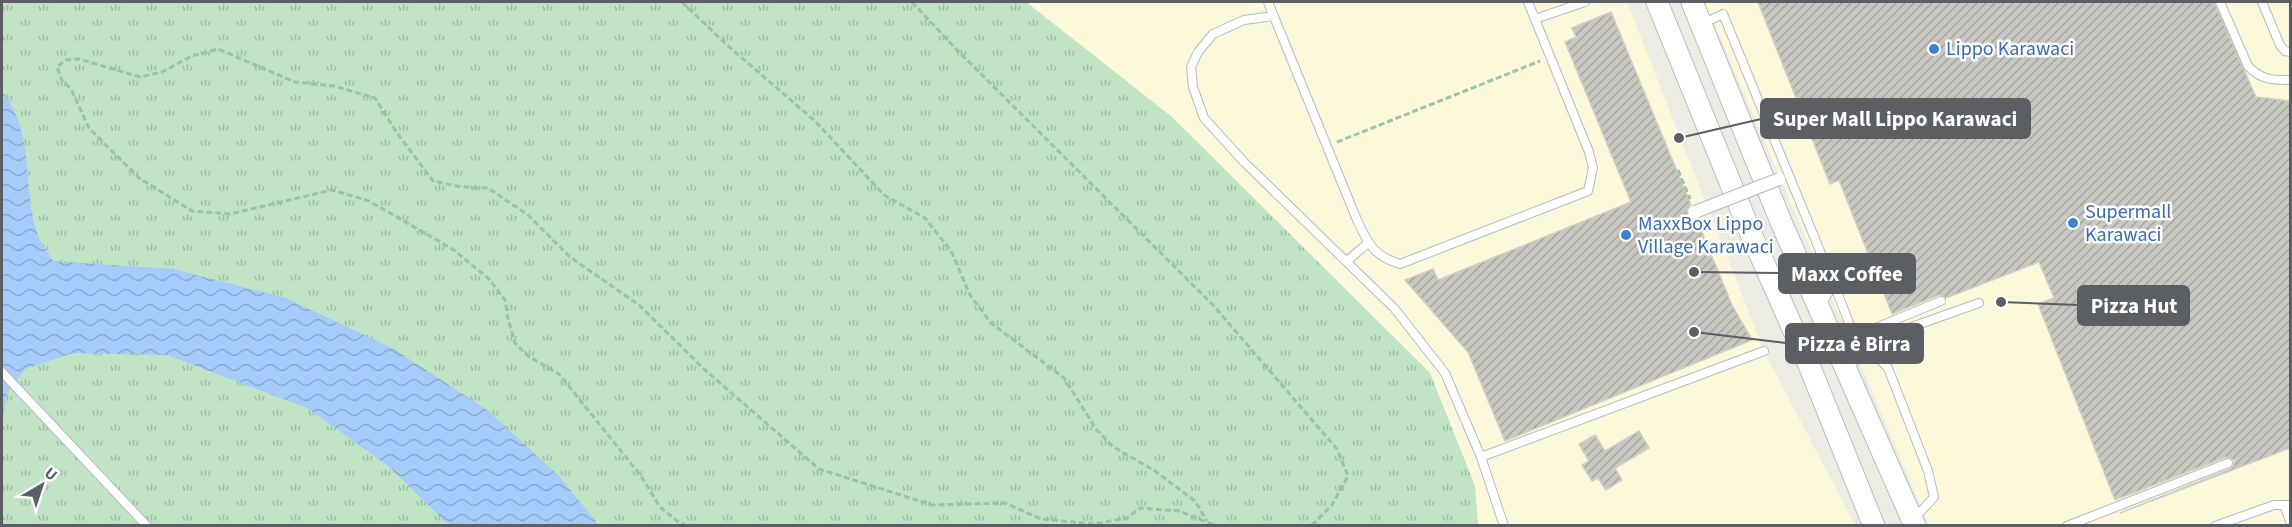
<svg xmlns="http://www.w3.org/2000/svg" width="2292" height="527" viewBox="0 0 2292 527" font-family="'Source Sans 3',sans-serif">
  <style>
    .commercial { fill: #fcf8da }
    .grass { fill: url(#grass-tufts) }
    .water { fill: url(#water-waves) }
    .building { fill: url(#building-hatch); stroke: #d2cfc2; stroke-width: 1.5 }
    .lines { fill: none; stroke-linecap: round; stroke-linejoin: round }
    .service-casing { stroke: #b8babf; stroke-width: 10 }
    .tertiary-casing { stroke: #b8babf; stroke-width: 23 }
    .path { stroke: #9ac4ab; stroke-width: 3; stroke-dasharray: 6 3; stroke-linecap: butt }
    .service { stroke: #fff; stroke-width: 8 }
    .tertiary { stroke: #fff; stroke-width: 21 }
    .pedestrian-bridge-casing { stroke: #b8babf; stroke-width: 14; stroke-linecap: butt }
    .pedestrian-bridge { stroke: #fff; stroke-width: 12 }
    .shop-dot { fill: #3f7fe0; stroke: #fff; stroke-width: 2 }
    .labels { text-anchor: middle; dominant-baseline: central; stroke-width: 5; stroke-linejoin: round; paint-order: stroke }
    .shop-label { font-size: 20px; fill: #366cbe; stroke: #fff; text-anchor: start }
    .leader { fill: none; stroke: #5b5e63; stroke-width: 2 }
    .callout-dot { fill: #5b5e63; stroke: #fff; stroke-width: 2 }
    .callout { fill: #5b5e63; stroke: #5b5e63; stroke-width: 2 }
    .callout-label { font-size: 21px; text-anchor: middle; font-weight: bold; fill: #fff }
  </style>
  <defs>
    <pattern id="grass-tufts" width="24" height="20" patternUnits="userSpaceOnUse" patternTransform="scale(1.5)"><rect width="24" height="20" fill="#c1e4c5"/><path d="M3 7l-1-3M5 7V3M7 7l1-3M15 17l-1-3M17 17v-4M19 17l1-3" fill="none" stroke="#a0bca4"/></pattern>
    <pattern id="water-waves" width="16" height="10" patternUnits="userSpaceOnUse" patternTransform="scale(1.5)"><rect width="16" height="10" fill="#a6ccfb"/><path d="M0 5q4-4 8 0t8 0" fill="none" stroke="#8aa9cf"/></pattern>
    <pattern id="building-hatch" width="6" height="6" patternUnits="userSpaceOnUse" patternTransform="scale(1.5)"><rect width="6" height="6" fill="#c8c7c0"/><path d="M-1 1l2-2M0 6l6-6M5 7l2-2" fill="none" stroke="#a5a5a0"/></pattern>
  </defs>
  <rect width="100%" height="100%" fill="#edece3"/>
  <path class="commercial" d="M 1026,2 L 1627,2 L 1764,351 L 1855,525 L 1478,525 L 1475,486 L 1430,373 L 1172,117 Z
    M 1705,2 L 2290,2 L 2290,525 L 1929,525 Z"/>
  <path class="grass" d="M 2,2 L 1026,2 L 1172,117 L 1430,373 L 1475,486 L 1478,525 L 2,525 Z"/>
  <path class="water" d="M 2,91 C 35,132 22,186 37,233 C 40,242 48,252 53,261 L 173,269 L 286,298 L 394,349 L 487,410 L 559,476 L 599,525 L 449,525 L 387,465 L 307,408 L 167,355 L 73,353 L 25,369 L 6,395 L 2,429 Z"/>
  <path class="building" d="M 1758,2 L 2214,2 L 2256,97 L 2290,101 L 2290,448 L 2120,513 L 2230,469 L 2234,465 L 2234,460 L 2226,457 L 2115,500 L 2038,304 L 2054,298 L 2039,262 L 1946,298 L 1939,295 L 1892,314 L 1839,180 L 1830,184 Z
    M 1611,12 L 1691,205 L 1687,210 L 1688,216 L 1690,219 L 1697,220 L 1732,305 L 1752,340 L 1505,441 L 1468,352 L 1405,280 L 1433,269 L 1438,280 L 1631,202 L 1565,42 L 1576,37 L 1572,28 Z
    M 1639,431 L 1649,448 L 1615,468 L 1622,480 L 1606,490 L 1598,478 L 1592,481 L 1582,465 L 1589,461 L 1579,444 L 1595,435 L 1605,451 Z"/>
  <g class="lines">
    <defs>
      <path id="service" d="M 1268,2 L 1357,220 C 1368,244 1374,256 1400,264 L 1588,191 L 1593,168 L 1589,152 L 1528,2
        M 2220,2 L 2248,66 C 2261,80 2272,80 2290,80
        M 2262,2 L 2280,45 L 2285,51 L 2290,52
        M 1273,16 L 1244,20 L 1213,34 L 1198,52 L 1191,67 L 1193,87 L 1204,118 L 1244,162 L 1394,308 L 1445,373 L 1481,457 L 1504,526
        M 1704,16 L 1706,22 L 1723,14 L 1831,278 L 1830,290 L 1821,305
        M 1535,19 L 1585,2
        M 1347,261 L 1368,243
        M 1832,279 L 1858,346 L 1979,303
        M 1842,355 L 1858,346 L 1868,331 L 1941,301
        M 1845,365 L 1862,358 L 1878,358 L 1888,368 L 1928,471 L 1934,497 L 1913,520
        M 2,372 L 147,526
        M 1481,457 L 1764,351
        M 2284,505 L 2290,521
        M 2067,526 L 2228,463
        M 2215,526 L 2274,505 L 2290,505"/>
      <path id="tertiary" d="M 1657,2 L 1751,234 L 1809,365 L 1874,526
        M 1692,2 L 1781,222 L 1915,526"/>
    </defs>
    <use href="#service" class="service-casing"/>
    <use href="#tertiary" class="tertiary-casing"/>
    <path class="path" d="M 682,2 L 727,45 L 815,121 L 884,195 L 925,218 L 951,251 L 970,295 L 991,323 L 1064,378 L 1096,429 L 1112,446 L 1155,471 L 1195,501 L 1207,521
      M 912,2 L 956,49 L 1213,305 L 1337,449 L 1348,476 L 1332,505 L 1311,526
      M 1337,142 L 1540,61
      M 1678,170 L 1690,199
      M 687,526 L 677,521 L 660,507 L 641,476 L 559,374 L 528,356 L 515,343 L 508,319 L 505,300 L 489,279 L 454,250 L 369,201 L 332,190 L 230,214 L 192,211 L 139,178 L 89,128 L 71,89 L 62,81 L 57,67 L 66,60 L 79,59 L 140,77 L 162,72 L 192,56 L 218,49 L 295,82 L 334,86 L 375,98 L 397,133 L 433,181 L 462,187 L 488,188 L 528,215 L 570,257 L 639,305 L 705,370 L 819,469 L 932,505 L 1005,503 L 1041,519 L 1094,524 L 1127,518 L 1140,508 L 1179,511 L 1216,526"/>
    <use href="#service" class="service"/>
    <use href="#tertiary" class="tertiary"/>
    <defs>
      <path id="pedestrian-bridge" d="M 1695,212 L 1779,179"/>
    </defs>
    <use href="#pedestrian-bridge" class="pedestrian-bridge-casing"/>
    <use href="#pedestrian-bridge" class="pedestrian-bridge"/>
  </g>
  <g class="shop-dot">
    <circle cx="1934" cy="49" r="6"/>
    <circle cx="2073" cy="223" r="6"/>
    <circle cx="1626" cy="235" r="6"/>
  </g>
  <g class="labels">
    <g class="shop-label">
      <text x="1946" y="49">Lippo Karawaci</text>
      <text x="2085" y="212">Supermall<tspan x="2085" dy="23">Karawaci</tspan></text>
      <text x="1638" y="224">MaxxBox Lippo<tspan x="1638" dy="23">Village Karawaci</tspan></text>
    </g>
  </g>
  <path class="leader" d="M1679 138L1761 119M1694 272L1779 273M2001 302L2078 305M1694 332L1786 343"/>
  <g class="callout-dot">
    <circle cx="1679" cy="138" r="6"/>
    <circle cx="1694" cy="272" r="6"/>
    <circle cx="2001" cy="302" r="6"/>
    <circle cx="1694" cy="332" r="6"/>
  </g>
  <g class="callout">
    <rect x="1761" y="99" width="269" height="39" rx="6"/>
    <rect x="1779" y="254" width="136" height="39" rx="6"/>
    <rect x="2078" y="286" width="111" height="39" rx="6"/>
    <rect x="1786" y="324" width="137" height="39" rx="6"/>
  </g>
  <g class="callout-label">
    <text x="1895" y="126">Super Mall Lippo Karawaci</text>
    <text x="1847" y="281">Maxx Coffee</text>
    <text x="2134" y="313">Pizza Hut</text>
    <text x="1854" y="351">Pizza ė Birra</text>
  </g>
  <rect width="2292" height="527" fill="none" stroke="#5b5e63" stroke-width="6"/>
  <g transform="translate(42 485) rotate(39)" stroke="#ffffff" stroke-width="4.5" paint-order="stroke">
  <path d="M0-4.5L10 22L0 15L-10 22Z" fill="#5b5e63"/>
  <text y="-9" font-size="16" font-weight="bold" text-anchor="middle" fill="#5b5e63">U</text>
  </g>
</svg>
